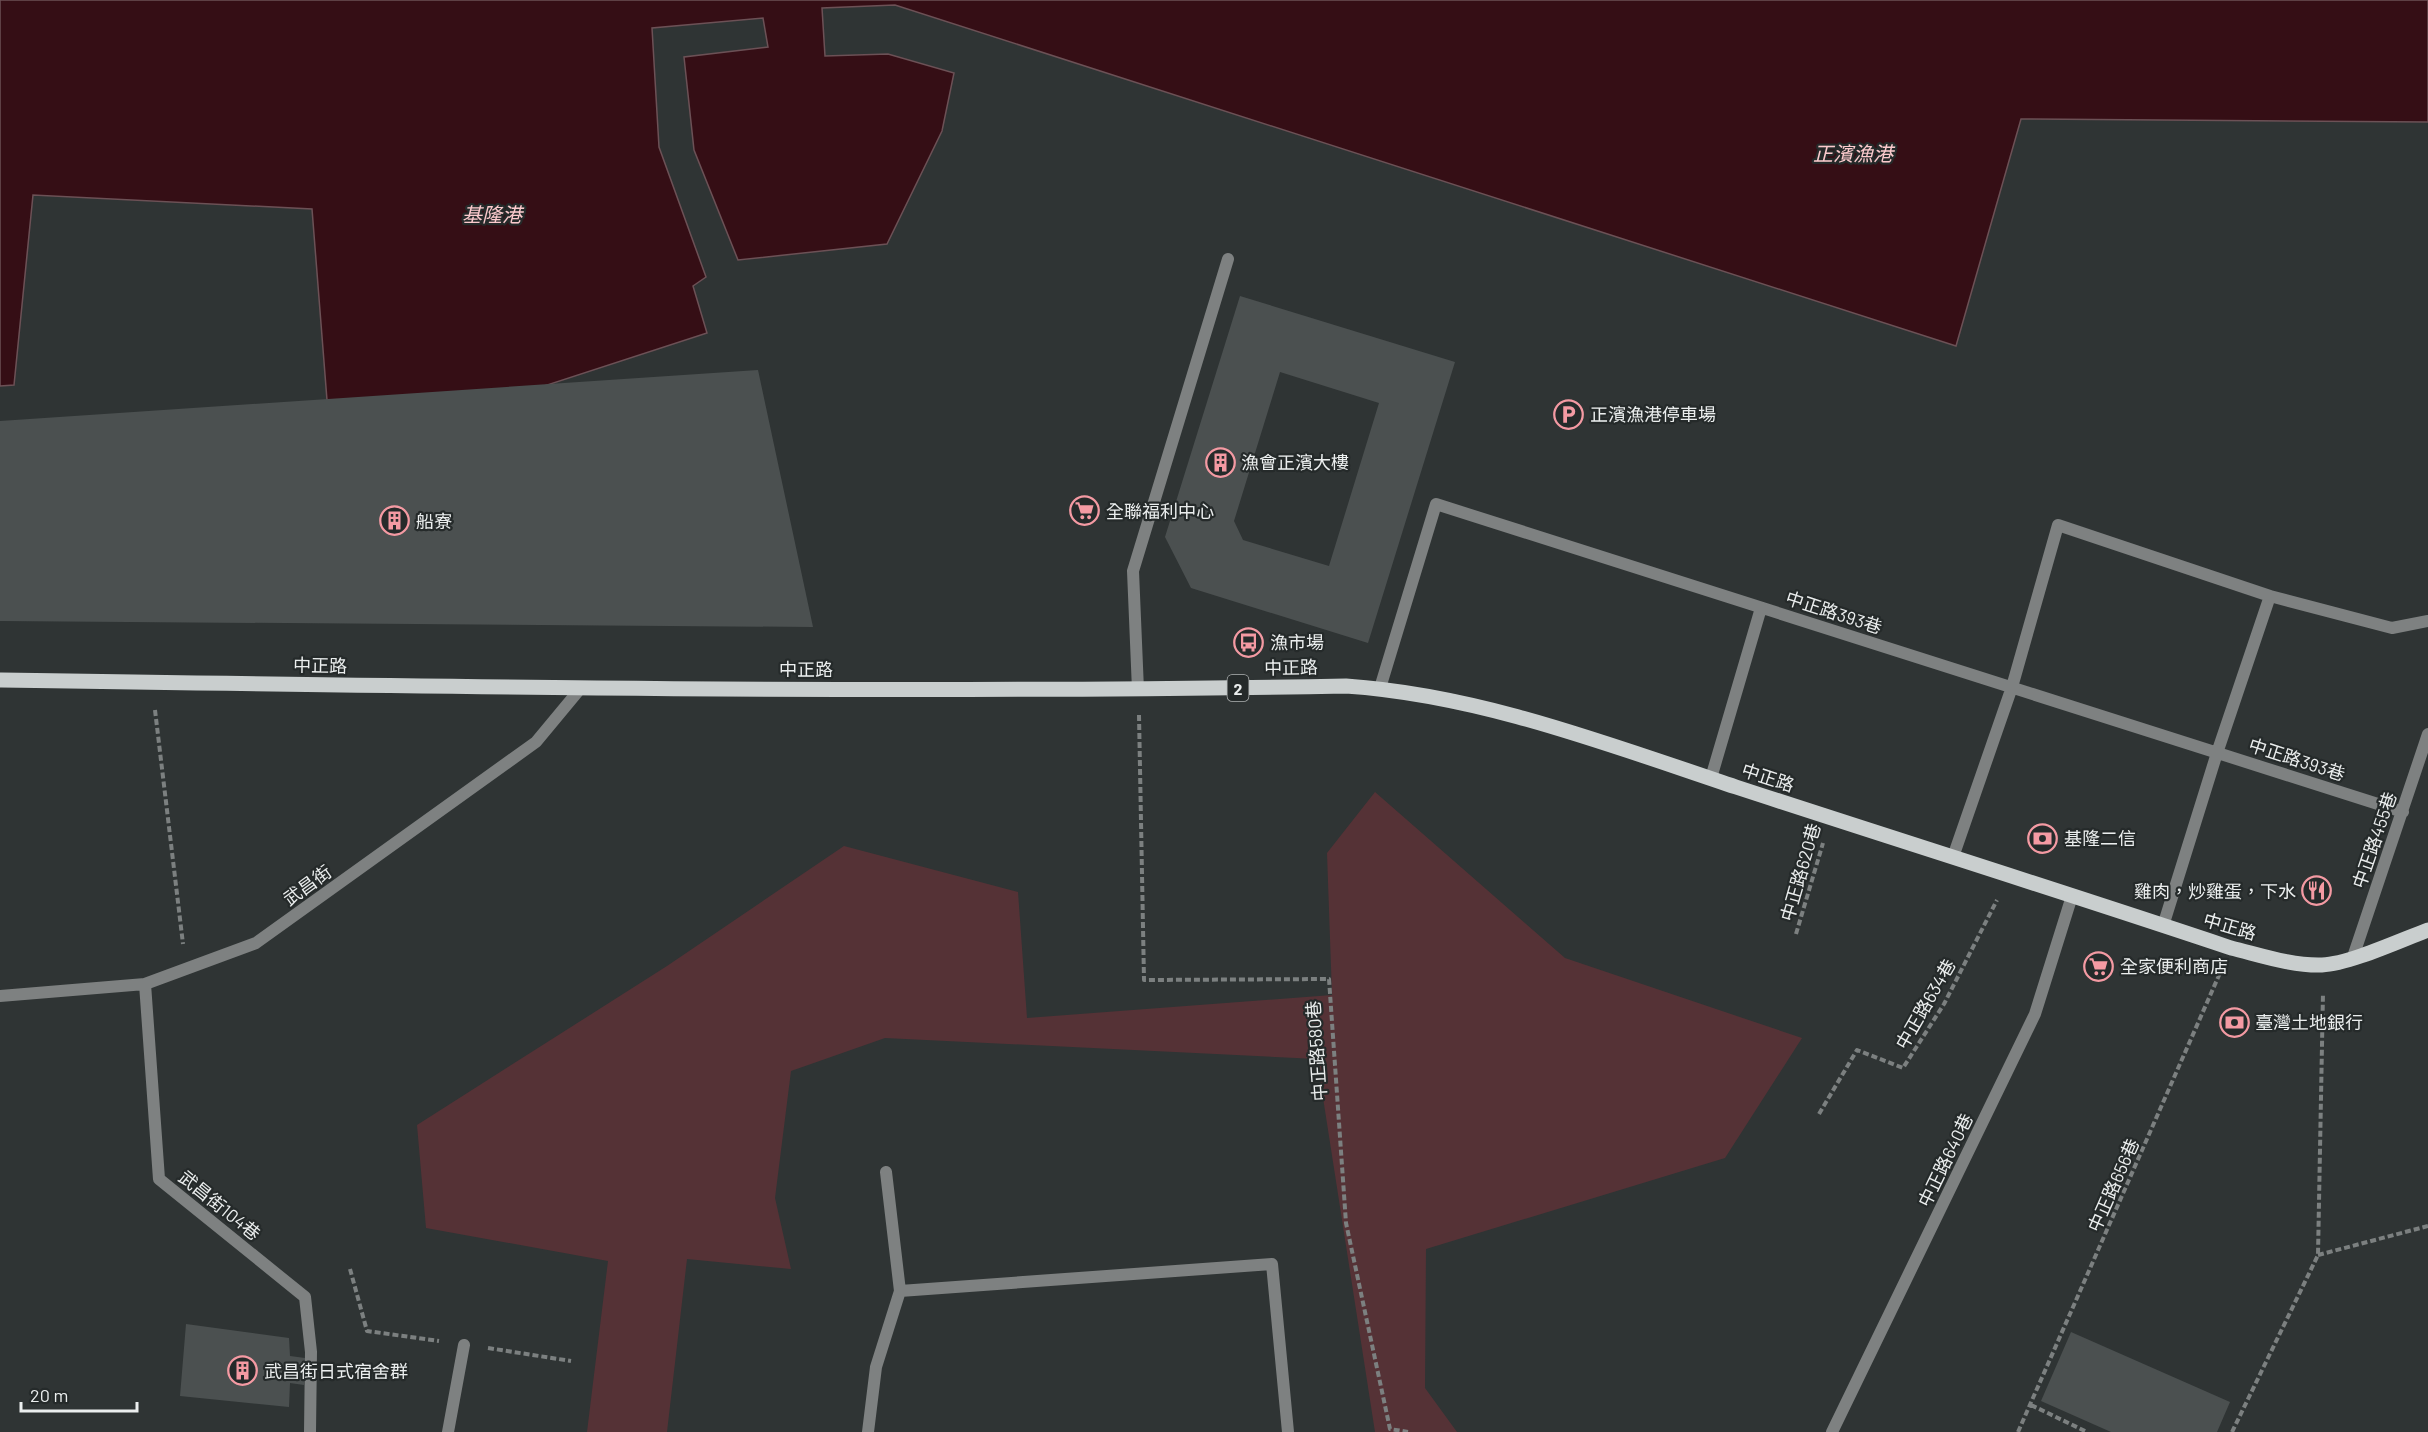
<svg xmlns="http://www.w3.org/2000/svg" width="2428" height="1432" viewBox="0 0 2428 1432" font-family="Barlow,'Noto Sans TC',sans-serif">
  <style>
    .green { fill: #553236 }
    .water { fill: #350e15; stroke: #6c5156; stroke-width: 1.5 }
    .building { fill: #4b5050; fill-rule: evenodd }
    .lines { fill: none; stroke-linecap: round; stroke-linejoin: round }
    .path { stroke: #7c8080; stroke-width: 4; stroke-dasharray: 6 3; stroke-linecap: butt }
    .lane { stroke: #7e8181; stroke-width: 12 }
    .primary { stroke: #c9cece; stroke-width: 15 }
    .labels { text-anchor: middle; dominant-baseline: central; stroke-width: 4.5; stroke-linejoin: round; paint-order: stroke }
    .shield { fill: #252a2a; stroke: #b0b3b3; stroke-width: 1.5 }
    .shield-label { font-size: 16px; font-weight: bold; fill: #ebeeee }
    .poi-label { font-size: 18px; fill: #ebeeee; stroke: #252a2a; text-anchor: start }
    .street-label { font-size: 18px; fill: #ebeeee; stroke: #252a2a }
    .water-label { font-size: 20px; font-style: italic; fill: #fbcacd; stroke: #252a2a }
  </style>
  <rect width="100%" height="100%" fill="#2f3434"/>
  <path class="green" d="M 1375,792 L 1565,958 L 1802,1038 L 1725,1158 L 1426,1249 L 1425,1388 L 1457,1432 L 1375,1432 L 1317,1059 L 885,1038 L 791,1071 L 775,1198 L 791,1269 L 687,1259 L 667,1432 L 587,1432 L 608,1261 L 426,1228 L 417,1125 L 667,966 L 844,846 L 1018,892 L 1027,1018 L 1332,995 L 1327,853 Z"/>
  <path class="water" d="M 0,0 L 2428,0 L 2428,122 L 2021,119 L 1956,346 L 895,5 L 822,8 L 825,56 L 888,54 L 954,73 L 942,131 L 887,244 L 738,260 L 694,150 L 684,57 L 768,47 L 763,18 L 652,28 L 659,147 L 706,277 L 693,286 L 707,333 L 464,412 L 327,400 L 312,209 L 33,195 L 14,385 L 0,386 Z"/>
  <path class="building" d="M 1240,296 L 1455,362 L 1368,643 L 1191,588 L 1165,537 ZM 1280,372 L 1379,403 L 1329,566 L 1243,540 L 1234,521 Z
    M 758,370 L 813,627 L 0,621 L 0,421 Z
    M 186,1324 L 289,1338 L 290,1356 L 305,1358 L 304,1385 L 290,1383 L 289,1407 L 180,1396 Z
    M 2071,1332 L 2230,1402 L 2217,1432 L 2111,1432 L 2041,1401 Z"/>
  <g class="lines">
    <path class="path" d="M 155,710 L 183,944
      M 1139,715 L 1144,980 L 1329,979 L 1346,1223 L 1390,1429 L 1408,1432
      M 1796,934 L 1823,843
      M 1819,1114 L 1857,1050 L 1903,1068 L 1944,1004 L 1997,900
      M 2318,1255 L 2428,1226
      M 350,1269 L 367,1331 L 439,1341
      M 488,1348 L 571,1361
      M 2031,1405 L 2087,1432
      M 2018,1432 L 2220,973
      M 2232,1432 L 2318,1255 L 2323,993"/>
    <path class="lane" d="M 1380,688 L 1436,504 L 2403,812
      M 1138,690 L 1133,571 L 1228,259
      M 1711,778 L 1761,608
      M 1953,857 L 2012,687 L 2058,525 L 2270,596 L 2392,628 L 2428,621
      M 2163,926 L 2217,753 L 2270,596
      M 2353,957 L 2428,734
      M 145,984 L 159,1179 L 305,1297 L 311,1352 L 310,1432
      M 0,996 L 145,984 L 256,943 L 536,742 L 580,689
      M 900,1291 L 1272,1264 L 1288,1432
      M 448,1432 L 464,1345
      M 868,1432 L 876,1367 L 900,1291 L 886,1172
      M 1832,1432 L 2035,1014 L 2072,896"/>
    <path class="primary" d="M 0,680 C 449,687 897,694 1346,686 C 1480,695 1610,745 1736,787 C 1901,841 2067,893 2231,948 C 2260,955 2292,966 2322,965 C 2349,964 2401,940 2428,930"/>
  </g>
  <defs>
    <symbol id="parking-ring" viewBox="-11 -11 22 22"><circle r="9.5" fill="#252a2a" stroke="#f49aa3" stroke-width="1.5"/><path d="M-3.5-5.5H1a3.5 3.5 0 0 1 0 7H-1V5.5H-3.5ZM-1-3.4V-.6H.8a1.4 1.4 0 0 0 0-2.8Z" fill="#f49aa3"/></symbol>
    <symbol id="building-ring" viewBox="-11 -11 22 22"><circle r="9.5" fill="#252a2a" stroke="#f49aa3" stroke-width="1.5"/><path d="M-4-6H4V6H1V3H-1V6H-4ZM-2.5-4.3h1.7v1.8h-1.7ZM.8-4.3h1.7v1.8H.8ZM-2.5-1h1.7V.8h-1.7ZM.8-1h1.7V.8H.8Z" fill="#f49aa3"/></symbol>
    <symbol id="supermarket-ring" viewBox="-11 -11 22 22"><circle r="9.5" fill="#252a2a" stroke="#f49aa3" stroke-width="1.5"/><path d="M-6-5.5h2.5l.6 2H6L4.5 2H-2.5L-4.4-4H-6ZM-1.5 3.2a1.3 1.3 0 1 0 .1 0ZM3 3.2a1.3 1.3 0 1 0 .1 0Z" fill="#f49aa3"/></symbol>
    <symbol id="bus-ring" viewBox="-11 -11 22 22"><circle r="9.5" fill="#252a2a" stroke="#f49aa3" stroke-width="1.5"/><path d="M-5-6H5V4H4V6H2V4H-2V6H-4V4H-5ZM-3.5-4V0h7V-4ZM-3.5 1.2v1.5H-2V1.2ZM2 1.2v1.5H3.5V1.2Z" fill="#f49aa3"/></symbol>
    <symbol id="bank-ring" viewBox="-11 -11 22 22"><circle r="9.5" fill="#252a2a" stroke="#f49aa3" stroke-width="1.5"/><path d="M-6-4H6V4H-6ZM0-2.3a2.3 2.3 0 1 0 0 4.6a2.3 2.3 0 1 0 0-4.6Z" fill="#f49aa3"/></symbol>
    <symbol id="restaurant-ring" viewBox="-11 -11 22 22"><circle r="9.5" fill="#252a2a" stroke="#f49aa3" stroke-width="1.5"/><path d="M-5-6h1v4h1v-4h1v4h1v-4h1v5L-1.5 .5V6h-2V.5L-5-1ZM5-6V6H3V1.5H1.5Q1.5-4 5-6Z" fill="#f49aa3"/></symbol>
  </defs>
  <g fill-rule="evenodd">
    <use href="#parking-ring" x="1552" y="398" width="33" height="33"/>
    <use href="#building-ring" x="1204" y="446" width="33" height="33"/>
    <use href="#supermarket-ring" x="1068" y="494" width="33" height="33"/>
    <use href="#building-ring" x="378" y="504" width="33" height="33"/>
    <use href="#bus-ring" x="1232" y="626" width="33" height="33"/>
    <use href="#bank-ring" x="2026" y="822" width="33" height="33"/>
    <use href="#restaurant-ring" x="2300" y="874" width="33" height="33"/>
    <use href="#supermarket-ring" x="2082" y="950" width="33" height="33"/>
    <use href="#bank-ring" x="2218" y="1006" width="33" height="33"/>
    <use href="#building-ring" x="226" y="1354" width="33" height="33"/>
  </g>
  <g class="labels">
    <rect class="shield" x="1227.5" y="675" width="21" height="26" rx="4.5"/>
    <g class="shield-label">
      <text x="1238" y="688">2</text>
    </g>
    <g class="poi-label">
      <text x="1590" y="414">正濱漁港停車場</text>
      <text x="1241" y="462">漁會正濱大樓</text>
      <text x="1106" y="511">全聯福利中心</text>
      <text x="416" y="521">船寮</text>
      <text x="1270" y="642">漁市場</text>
      <text x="2064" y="838">基隆二信</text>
      <text x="2296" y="891" text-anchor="end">雞肉，炒雞蛋，下水</text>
      <text x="2120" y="966">全家便利商店</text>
      <text x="2255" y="1022">臺灣土地銀行</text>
      <text x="264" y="1371">武昌街日式宿舍群</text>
    </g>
    <g class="street-label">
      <text transform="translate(1834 612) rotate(18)">中正路393巷</text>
      <text transform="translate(320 665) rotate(1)">中正路</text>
      <text transform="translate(1291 667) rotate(-1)">中正路</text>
      <text x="806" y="669">中正路</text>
      <text transform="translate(2297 759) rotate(18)">中正路393巷</text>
      <text transform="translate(1768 777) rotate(18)">中正路</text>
      <text transform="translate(2374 840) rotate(-71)">中正路455巷</text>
      <text transform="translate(1800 872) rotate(-74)">中正路620巷</text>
      <text transform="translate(307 885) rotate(-36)">武昌街</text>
      <text transform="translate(2230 926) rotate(16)">中正路</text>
      <text transform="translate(1925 1004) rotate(-60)">中正路634巷</text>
      <text transform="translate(1316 1051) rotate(-94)">中正路580巷</text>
      <text transform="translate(1945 1160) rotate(-64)">中正路640巷</text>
      <text transform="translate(2113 1185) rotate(-66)">中正路656巷</text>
      <text transform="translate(220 1205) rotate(39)">武昌街104巷</text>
    </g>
    <g class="water-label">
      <text x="1853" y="153">正濱漁港</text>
      <text x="492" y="214">基隆港</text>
    </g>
  </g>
  <path d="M21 1402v9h116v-9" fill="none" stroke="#ebeeee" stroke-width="3"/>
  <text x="30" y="1402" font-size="18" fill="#ebeeee" stroke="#252a2a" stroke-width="4.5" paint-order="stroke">20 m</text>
</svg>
